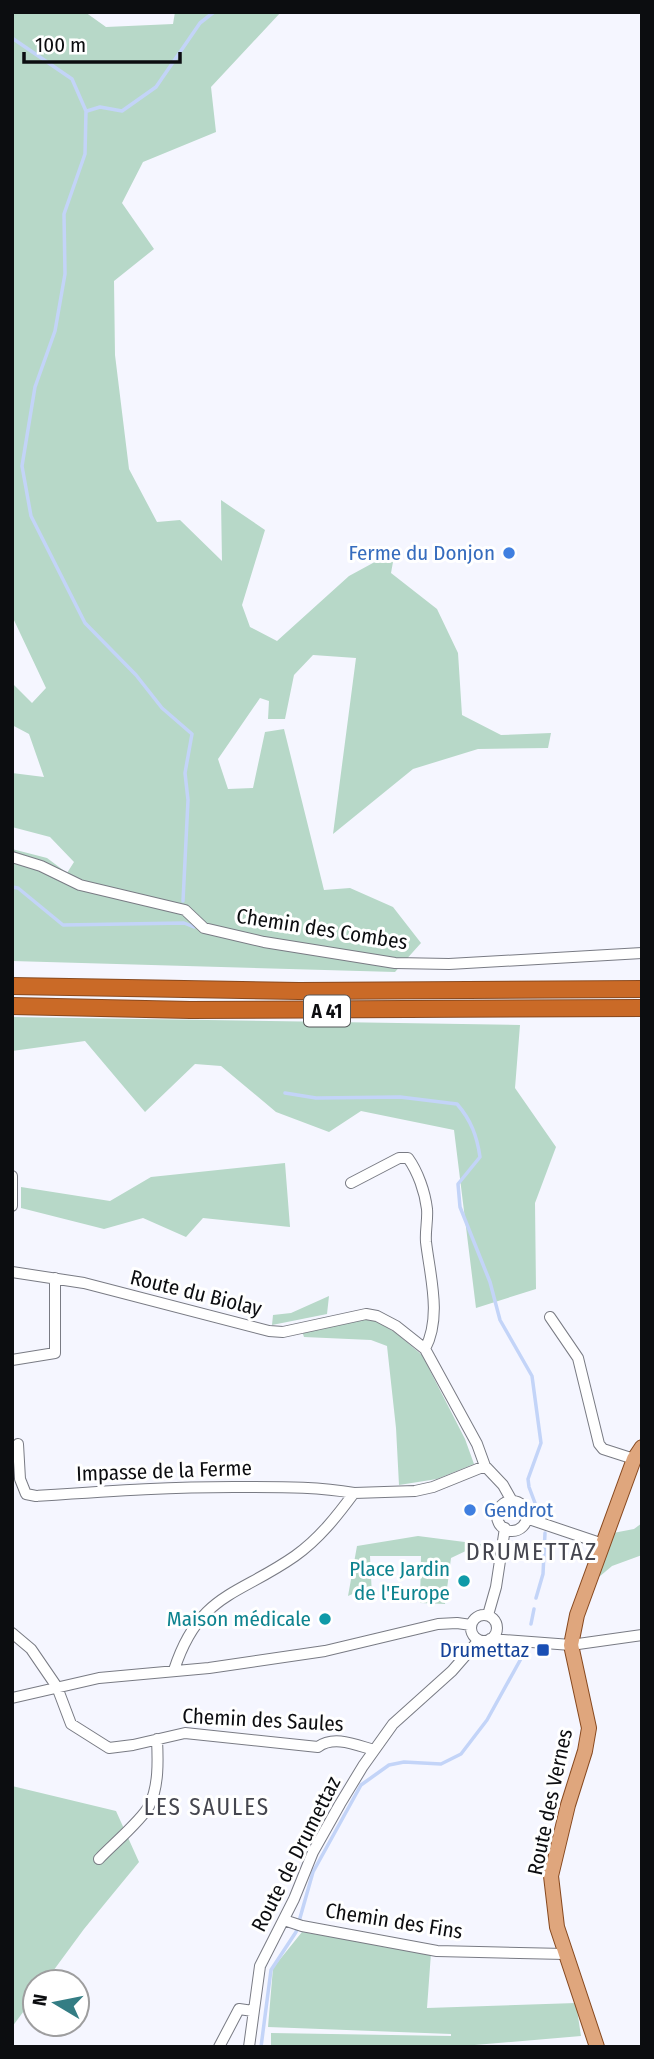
<svg xmlns="http://www.w3.org/2000/svg" width="654" height="2059" viewBox="0 0 654 2059" font-family="'Fira Sans Condensed',sans-serif">
  <style>
    .green { fill: #b7d8c8 }
    .lines { fill: none; stroke-linecap: round; stroke-linejoin: round }
    .stream { stroke: #c3d4f8; stroke-width: 3.5 }
    .minor-casing { stroke: #797b84; stroke-width: 12 }
    .major-casing { stroke: #88491f; stroke-width: 16 }
    .highway-casing { stroke: #88491f; stroke-width: 18 }
    .minor { stroke: #fff; stroke-width: 10 }
    .major { stroke: #dfa67d; stroke-width: 14 }
    .highway { stroke: #ca6a27; stroke-width: 16 }
    .shop-dot { fill: #3f7fe0; stroke: #fff; stroke-width: 2.5 }
    .culture-dot { fill: #0f9aa8; stroke: #fff; stroke-width: 2.5 }
    .transit-dot { fill: #1a4fb4; stroke: #fff; stroke-width: 2.5 }
    .labels { text-anchor: middle; dominant-baseline: central; stroke-width: 6; stroke-linejoin: round; paint-order: stroke }
    .shield { fill: #fff; stroke: #555658; stroke-width: 2 }
    .shield-label { font-size: 19px; font-weight: bold; fill: #0c0d10 }
    .shop-label { font-size: 21px; fill: #366cbe; stroke: #fff; text-anchor: end }
    .street-label { font-size: 21px; fill: #0c0d10; stroke: #fff }
    .culture-label { font-size: 21px; fill: #0d838f; stroke: #fff; text-anchor: end }
    .transit-label { font-size: 21px; fill: #164399; stroke: #fff; text-anchor: end }
    .neighbourhood-label { font-size: 23px; letter-spacing: 2px; fill: #45464f; stroke: #fff }
    .quarter-label { font-size: 24px; letter-spacing: 2px; fill: #45464f; stroke: #fff }
  </style>
  <rect width="100%" height="100%" fill="#f5f6ff"/>
  <path class="green" d="M 12,12 L 85,12 L 106,27 L 173,24 L 175,12 L 281,12 L 211,87 L 216,132 L 143,162 L 122,203 L 154,249 L 114,281 L 115,355 L 129,469 L 157,522 L 180,520 L 222,561 L 221,500 L 265,530 L 242,605 L 250,627 L 277,641 L 349,576 L 395,551 L 391,573 L 437,609 L 458,653 L 462,715 L 501,735 L 551,733 L 548,748 L 478,749 L 413,769 L 333,834 L 356,658 L 313,655 L 294,675 L 285,719 L 268,719 L 269,701 L 260,698 L 218,759 L 228,789 L 253,788 L 265,732 L 284,729 L 324,890 L 350,888 L 393,907 L 421,943 L 395,972 L 12,961 L 12,849 L 47,858 L 67,873 L 74,862 L 50,837 L 12,827 L 12,773 L 44,777 L 29,734 L 12,725 L 12,683 L 32,703 L 46,688 L 12,616 Z
    M 12,1017 L 520,1025 L 515,1088 L 556,1147 L 535,1203 L 536,1289 L 476,1308 L 454,1130 L 361,1111 L 329,1132 L 276,1112 L 221,1066 L 195,1064 L 145,1112 L 85,1041 L 12,1051 Z
    M 285,1163 L 290,1227 L 203,1218 L 186,1237 L 143,1218 L 104,1229 L 21,1208 L 21,1187 L 110,1201 L 151,1177 Z
    M 329,1296 L 327,1314 L 272,1325 L 273,1315 L 291,1313 Z
    M 359,1319 L 376,1321 L 396,1333 L 422,1355 L 465,1439 L 474,1464 L 437,1479 L 399,1485 L 396,1428 L 387,1346 L 371,1340 L 304,1337 L 302,1331 Z
    M 642,1523 L 642,1555 L 612,1566 L 599,1577 L 613,1533 L 634,1529 Z
    M 418,1536 L 488,1545 L 487,1550 L 470,1549 L 451,1558 L 445,1604 L 420,1603 L 421,1556 L 370,1556 L 372,1596 L 361,1590 L 348,1596 L 357,1546 Z
    M 12,1786 L 116,1811 L 139,1862 L 84,1929 L 45,1982 L 35,1982 L 35,1996 L 12,2027 Z
    M 302,1932 L 431,1953 L 427,2008 L 576,2003 L 581,2036 L 451,2047 L 271,2047 L 271,2033 L 451,2036 L 451,2034 L 268,2027 L 273,1968 Z"/>
  <g class="lines">
    <path class="stream" d="M 12,38 L 72,79 L 86,111 L 85,154 L 64,214 L 65,274 L 55,331 L 35,387 L 22,466 L 31,516 L 85,623 L 136,675 L 162,708 L 192,734 L 185,773 L 188,800 L 183,901
      M 87,111 L 100,107 L 122,111 L 156,87 L 200,23 L 214,12
      M 12,887 L 18,888 L 63,925 L 184,923 L 194,927
      M 285,1093 L 316,1098 L 400,1097 L 457,1104 C 471,1120 477,1136 480,1157 L 458,1184 L 460,1207 L 490,1282 L 500,1320 L 532,1376 L 541,1443 L 528,1479 L 529,1487 L 538,1511
      M 536,1598 L 543,1574 L 545,1533
      M 531,1624 L 534,1609
      M 261,2047 L 271,1970 L 296,1932 L 313,1872 L 361,1785 L 389,1765 L 404,1762 L 441,1764 L 461,1754 L 487,1720 L 523,1655"/>
    <defs>
      <path id="minor" d="M 12,857 L 41,866 L 80,885 L 185,910 L 204,928 L 264,942 L 395,963 L 449,964 L 642,953
        M 12,1176 L 12,1206
        M 351,1183 L 399,1158 L 408,1158 C 418,1172 425,1192 427,1209 C 428,1220 425,1231 426,1242 C 430,1276 442,1317 425,1349
        M 12,1272 L 84,1283 L 269,1331 L 283,1332 L 366,1314 L 377,1316 L 396,1326 L 425,1349 L 477,1444 L 485,1466 L 503,1485 L 512,1501
        M 550,1317 L 578,1358 L 599,1444 L 603,1449 L 634,1459
        M 12,1360 L 55,1353 L 55,1278
        M 18,1444 L 20,1479 L 26,1494 L 36,1496 C 108,1491 179,1486 252,1487 C 286,1487 320,1487 354,1493
        M497 1516a15 15 0 1 1 30 0a15 15 0 1 1-30 0Z
        M 526,1518 L 603,1544
        M471 1628a13 13 0 1 1 26 0a13 13 0 1 1-26 0Z
        M 488,1615 L 496,1587 L 505,1528
        M 12,1633 L 31,1649 L 57,1687 L 71,1724 L 109,1748 L 133,1745 L 185,1733 L 318,1747 C 334,1735 356,1745 374,1750
        M 490,1639 L 571,1645 L 642,1635
        M 174,1670 C 199,1593 238,1596 295,1556 C 319,1539 337,1516 354,1493 L 415,1491 L 433,1487 L 485,1466
        M 12,1698 L 99,1678 L 209,1668 L 325,1651 L 438,1624 L 457,1623 L 471,1625
        M 99,1859 C 111,1846 142,1820 149,1806 C 159,1787 158,1760 157,1739
        M 284,1920 L 302,1926 L 437,1951 L 565,1954
        M 219,2047 L 239,2009 L 253,2011
        M 249,2047 L 260,1966 L 294,1899 L 313,1852 L 340,1804 L 363,1766 L 393,1724 L 452,1671 L 479,1640"/>
      <path id="major" d="M 597,2047 L 557,1927 L 551,1876 L 568,1805 L 585,1751 L 589,1728 L 571,1645 L 577,1615 L 634,1459 L 642,1447"/>
      <path id="highway" d="M 12,986 L 299,991 L 642,989
        M 12,1006 L 190,1010 L 642,1008"/>
    </defs>
    <use href="#minor" class="minor-casing"/>
    <use href="#major" class="major-casing"/>
    <use href="#highway" class="highway-casing"/>
    <use href="#minor" class="minor"/>
    <use href="#major" class="major"/>
    <use href="#highway" class="highway"/>
  </g>
  <g class="shop-dot">
    <circle cx="509" cy="553" r="7"/>
    <circle cx="470" cy="1510" r="7"/>
  </g>
  <g class="culture-dot">
    <circle cx="464" cy="1581" r="7"/>
    <circle cx="325" cy="1619" r="7"/>
  </g>
  <rect class="transit-dot" x="536" y="1643" width="14" height="14" rx="3.5"/>
  <g class="labels">
    <rect class="shield" x="304" y="995.5" width="46" height="31" rx="5"/>
    <g class="shield-label">
      <text x="327" y="1011">A 41</text>
    </g>
    <g class="shop-label">
      <text x="495" y="553">Ferme du Donjon</text>
      <text x="484" y="1510" text-anchor="start">Gendrot</text>
    </g>
    <g class="street-label">
      <text transform="translate(322 929) rotate(9)">Chemin des Combes</text>
      <text transform="translate(196 1293) rotate(14)">Route du Biolay</text>
      <text transform="translate(164 1471) rotate(-2)">Impasse de la Ferme</text>
      <text transform="translate(263 1720) rotate(3)">Chemin des Saules</text>
      <text transform="translate(550 1802) rotate(-78)">Route des Vernes</text>
      <text transform="translate(296 1854) rotate(-63)">Route de Drumettaz</text>
      <text transform="translate(394 1921) rotate(9)">Chemin des Fins</text>
    </g>
    <g class="culture-label">
      <text x="450" y="1569">Place Jardin<tspan x="450" dy="24">de l'Europe</tspan></text>
      <text x="311" y="1619">Maison médicale</text>
    </g>
    <g class="transit-label">
      <text x="529" y="1650">Drumettaz</text>
    </g>
    <g class="neighbourhood-label">
      <text x="207" y="1807">LES SAULES</text>
    </g>
    <g class="quarter-label">
      <text x="532" y="1552">DRUMETTAZ</text>
    </g>
  </g>
  <rect width="654" height="2059" fill="none" stroke="#0c0d10" stroke-width="28"/>
  <g transform="translate(56 2003) rotate(280)"><circle r="33" fill="#ffffff" stroke="#9e9e9f" stroke-width="2"/>
  <path d="M0-5L12 26L0 18L-12 26Z" fill="#347d84"/>
  <text y="-10" font-size="19" font-weight="bold" text-anchor="middle" fill="#0c0d10">N</text>
  </g>
  <path d="M24 52v10h156v-10" fill="none" stroke="#0c0d10" stroke-width="3.5"/>
  <text x="35" y="52" font-size="21" fill="#0c0d10" stroke="#ffffff" stroke-width="5" paint-order="stroke">100 m</text>
</svg>
